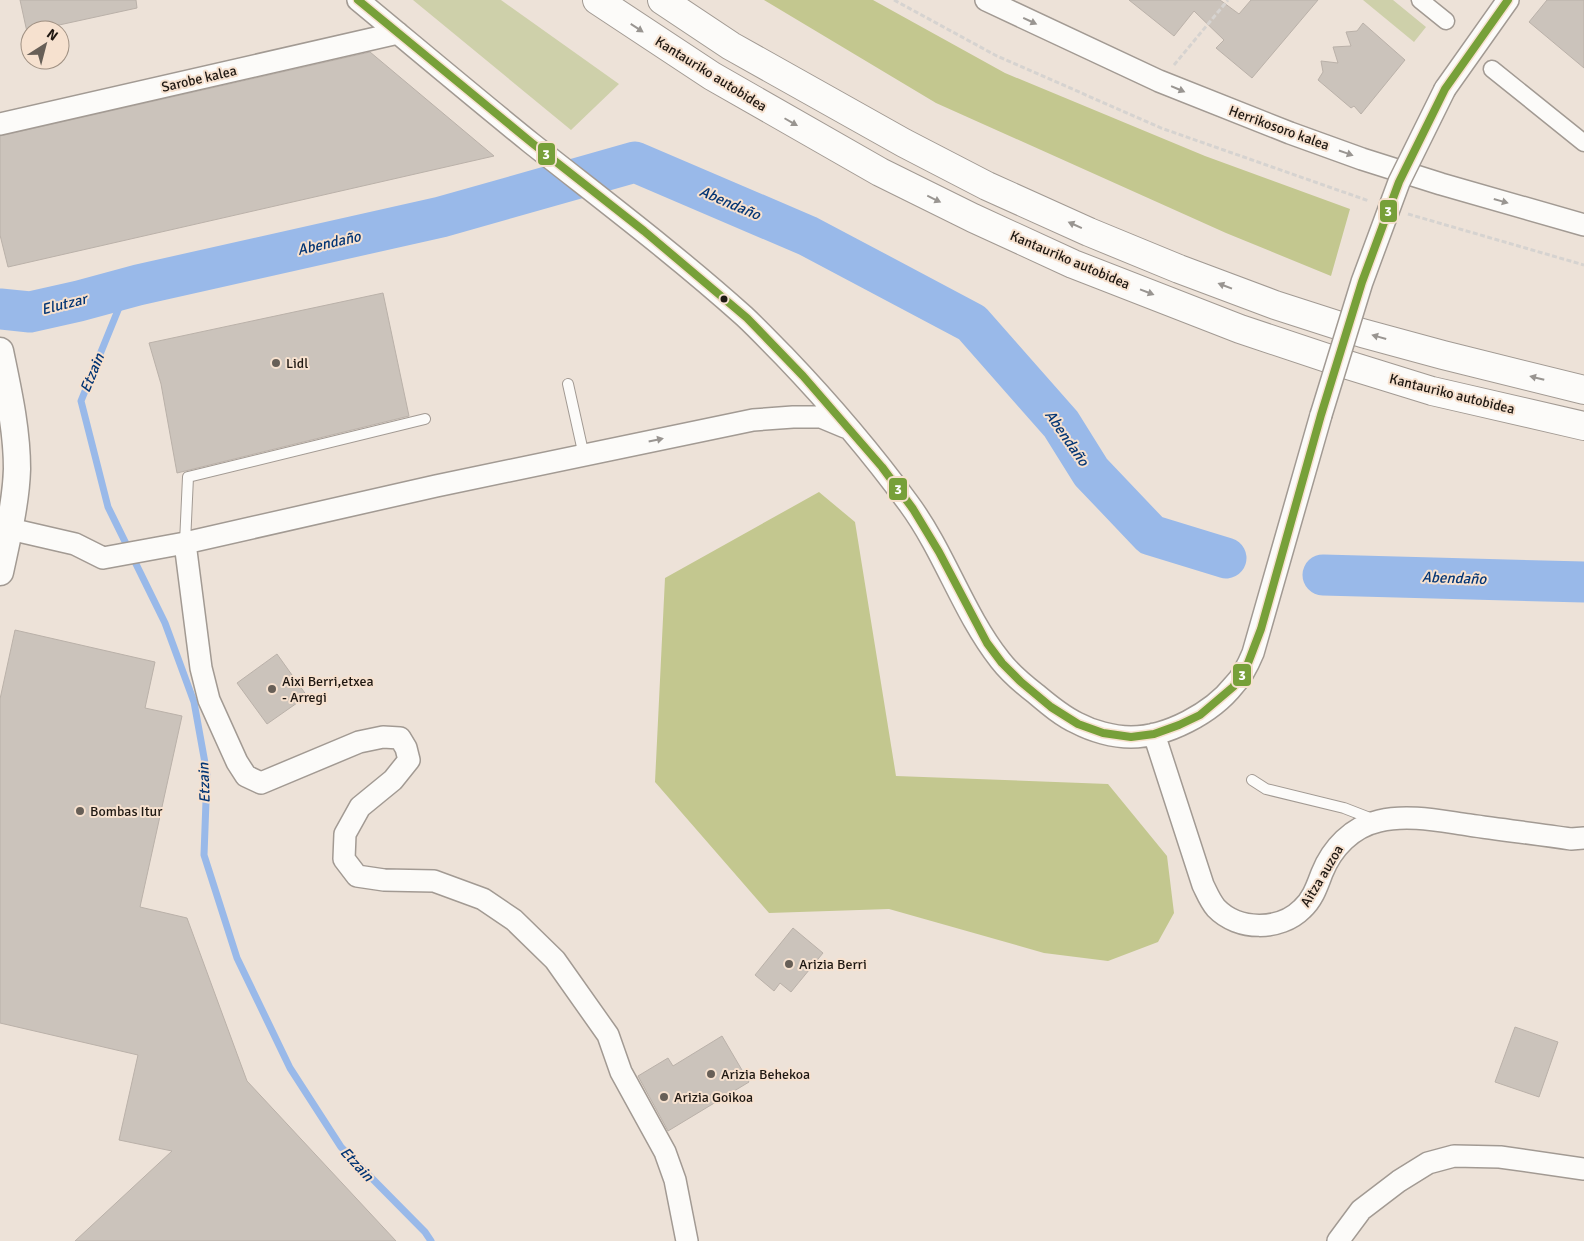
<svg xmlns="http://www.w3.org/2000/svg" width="1584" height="1241" viewBox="0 0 1584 1241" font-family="Signika,sans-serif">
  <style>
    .green { fill: #ced0aa }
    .forest { fill: #c3c78f }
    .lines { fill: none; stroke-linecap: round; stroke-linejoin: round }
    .stream { stroke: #99b9e9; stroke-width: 7 }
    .river { stroke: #99b9e9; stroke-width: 41 }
    .building { fill: #cbc3bb; stroke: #bab1a9 }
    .service-casing { stroke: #a29a93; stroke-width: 12 }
    .pedestrian-casing { stroke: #a29a93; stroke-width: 19 }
    .minor-casing { stroke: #a29a93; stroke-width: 24 }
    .tertiary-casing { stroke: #a29a93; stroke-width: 29 }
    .motorway-casing { stroke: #a29a93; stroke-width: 30 }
    .path { stroke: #d6d3d0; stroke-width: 3; stroke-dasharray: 5 2.5; stroke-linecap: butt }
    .service { stroke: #fcfbf9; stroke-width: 10 }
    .pedestrian { stroke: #fcfbf9; stroke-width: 16 }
    .minor { stroke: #fcfbf9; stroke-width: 21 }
    .tertiary { stroke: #fcfbf9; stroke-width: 26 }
    .motorway { stroke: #fcfbf9; stroke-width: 28 }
    .minor-bridge-casing { stroke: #a29a93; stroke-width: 24; stroke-linecap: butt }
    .minor-bridge { stroke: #fcfbf9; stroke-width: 21 }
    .bus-1-casing { stroke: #f6e1cf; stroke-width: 11 }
    .bus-1 { stroke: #77a039; stroke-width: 8 }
    .oneway { fill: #999591 }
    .bus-dot { fill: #1f1812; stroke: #f6e1cf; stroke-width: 2 }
    .poi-dot { fill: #675f57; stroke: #f6e1cf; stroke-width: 2 }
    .labels { text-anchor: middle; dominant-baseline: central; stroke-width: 4; stroke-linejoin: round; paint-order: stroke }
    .street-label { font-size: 14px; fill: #1f1812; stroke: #f6e1cf }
    .poi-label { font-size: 14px; fill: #1f1812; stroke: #f6e1cf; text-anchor: start }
    .water-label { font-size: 15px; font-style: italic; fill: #033574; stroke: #f6e1cf }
    .line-badge { stroke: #f6e1cf; stroke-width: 2 }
    .badge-label { font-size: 14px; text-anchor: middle; font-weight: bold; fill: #fff }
  </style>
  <rect width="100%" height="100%" fill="#ede2d8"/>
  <path class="green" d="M 413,0 L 501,0 L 619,84 L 571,130 Z
    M 1363,0 L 1393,0 L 1426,27 L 1414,42 Z"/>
  <path class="forest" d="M 764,0 L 873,0 L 1005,73 L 1205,156 L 1350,209 L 1331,276 L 1226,233 L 936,103 Z
    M 819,492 L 855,522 L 896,776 L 1108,784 L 1167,856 L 1174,913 L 1158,942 L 1108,961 L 1044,953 L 889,909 L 769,913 L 655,782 L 665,578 Z"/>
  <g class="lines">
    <path class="stream" d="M 127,288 L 81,401 L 108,507 L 165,623 L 194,702 L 207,774 L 204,855 L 237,958 L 290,1068 L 341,1147 L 425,1232 L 431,1241"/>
    <path class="river" d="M 0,309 L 30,312 L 79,301 L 138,285 L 441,217 L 635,162 L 808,236 L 972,323 L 1061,424 L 1091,472 L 1151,535 L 1226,558
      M 1323,575 L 1584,582"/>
  </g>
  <path class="building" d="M 20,0 L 136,0 L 137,8 L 27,32 Z
    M 1129,0 L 1220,0 L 1239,14 L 1251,0 L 1318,0 L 1252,78 L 1216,48 L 1224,40 L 1194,11 L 1174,36 Z
    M 1547,0 L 1584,0 L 1584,68 L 1529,22 Z
    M 1363,23 L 1405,60 L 1361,114 L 1354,106 L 1351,108 L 1318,80 L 1323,72 L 1321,61 L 1338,63 L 1333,47 L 1351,46 L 1346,32 L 1357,31 Z
    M 370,52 L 494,156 L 8,267 L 0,235 L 0,136 Z
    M 383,293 L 409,416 L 177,473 L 161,384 L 149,343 Z
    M 15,630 L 155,662 L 145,708 L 182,716 L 140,907 L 187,918 L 247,1081 L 396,1241 L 75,1241 L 172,1151 L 119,1140 L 138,1055 L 0,1023 L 0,699 Z
    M 277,654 L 307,696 L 267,724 L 237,683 Z
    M 793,928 L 823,953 L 791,992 L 780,983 L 774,991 L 755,975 Z
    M 1515,1027 L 1558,1042 L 1539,1097 L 1495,1082 Z
    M 722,1036 L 749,1082 L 668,1131 L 638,1076 L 668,1058 L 673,1066 Z"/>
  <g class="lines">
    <defs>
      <path id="service" d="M 568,384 L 584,456
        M 185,543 L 188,477 L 425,419
        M 1252,780 L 1266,789 L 1344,808 L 1375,820"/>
      <path id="pedestrian" d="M 1420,0 L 1446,21
        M 1492,69 L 1584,143"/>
      <path id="minor" d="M 358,0 C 416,48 473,96 531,143 C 603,200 676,255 744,316 C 758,329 771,343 784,356 C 829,403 871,452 909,504 C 945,553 963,613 1000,660 C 1010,673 1023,684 1036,694 C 1049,705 1062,716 1077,723 C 1092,731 1113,737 1131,737 C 1167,737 1212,713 1234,685 C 1243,676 1248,665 1253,653 L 1321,415
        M 986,0 L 1159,81 L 1290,133 L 1362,159 L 1441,184 L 1584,225
        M 1445,89 L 1508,0
        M 0,124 L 398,33
        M 10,529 L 75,544 L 103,558 L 185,543 L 436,486 L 753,420 L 793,417 L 821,417 L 845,427
        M 185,543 L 201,668 L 209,700 L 237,762 L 246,776 L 261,783 L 359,742 L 383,737 L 400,738 L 406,748 L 409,760 L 393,780 L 360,807 L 345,834 L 344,859 L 357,876 L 384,880 L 434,881 L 483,899 L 514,920 L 555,960 L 608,1035 L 621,1072 L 665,1152 L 675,1180 L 687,1241
        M 1154,734 L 1203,885 C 1207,893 1210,901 1216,908 C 1238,931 1280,931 1302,909 C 1313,899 1317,886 1322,873 C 1332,848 1352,827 1379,821 C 1408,814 1440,821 1469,825 C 1503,830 1537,834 1571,839 L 1584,838
        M 1338,1241 L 1361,1210 L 1399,1181 L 1428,1163 L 1454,1156 L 1500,1157 L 1584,1169"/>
      <path id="tertiary" d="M 0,351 C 8,390 17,429 17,469 C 16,503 7,539 0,572"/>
      <path id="motorway" d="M 597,0 L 712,76 L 880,172 L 973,218 L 1073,264 L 1240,329 L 1348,365 L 1432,391 L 1584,426
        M 662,0 L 731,46 L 904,143 L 987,186 L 1089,232 L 1179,269 L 1275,305 L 1362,333 L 1443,355 L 1584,390"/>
    </defs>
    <use href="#service" class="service-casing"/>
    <use href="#pedestrian" class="pedestrian-casing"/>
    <use href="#minor" class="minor-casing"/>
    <use href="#tertiary" class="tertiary-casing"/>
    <use href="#motorway" class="motorway-casing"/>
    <path class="path" d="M 894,0 L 995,55 L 1161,128 L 1369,201
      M 1174,65 L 1228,0
      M 1408,214 L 1584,265"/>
    <use href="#service" class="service"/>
    <use href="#pedestrian" class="pedestrian"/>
    <use href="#minor" class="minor"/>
    <use href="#tertiary" class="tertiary"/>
    <use href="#motorway" class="motorway"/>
    <defs>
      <path id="minor-bridge" d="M 1321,415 L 1362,282 L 1399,182 L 1445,89"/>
    </defs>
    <use href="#minor-bridge" class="minor-bridge-casing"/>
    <use href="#minor-bridge" class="minor-bridge"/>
    <defs>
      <path id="bus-1" d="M 358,0 L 532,143 L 644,231 L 747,318 L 803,376 L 882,467 L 913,509 L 939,552 L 987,643 L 1002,663 L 1021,682 L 1051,707 L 1078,724 L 1103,733 L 1131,737 L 1154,734 L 1179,725 L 1200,715 L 1233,687 L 1245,671 L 1261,629 L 1321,415 L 1362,282 L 1399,182 L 1445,89 L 1508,0"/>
    </defs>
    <use href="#bus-1" class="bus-1-casing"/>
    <use href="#bus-1" class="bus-1"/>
  </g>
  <defs><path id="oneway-solid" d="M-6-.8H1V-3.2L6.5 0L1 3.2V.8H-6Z" transform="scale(1.25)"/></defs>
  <g class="oneway">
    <use href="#oneway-solid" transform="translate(1030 21) rotate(25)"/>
    <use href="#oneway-solid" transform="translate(637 28) rotate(33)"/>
    <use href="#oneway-solid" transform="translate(1178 89) rotate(23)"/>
    <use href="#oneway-solid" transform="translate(791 122) rotate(30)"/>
    <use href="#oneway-solid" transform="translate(1346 153) rotate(19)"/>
    <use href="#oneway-solid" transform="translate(934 199) rotate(26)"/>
    <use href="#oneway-solid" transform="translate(1501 201) rotate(16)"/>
    <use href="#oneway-solid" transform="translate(1075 225) rotate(-156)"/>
    <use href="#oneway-solid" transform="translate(1225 286) rotate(-159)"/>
    <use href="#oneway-solid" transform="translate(1147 292) rotate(21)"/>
    <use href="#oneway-solid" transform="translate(1379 337) rotate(-164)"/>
    <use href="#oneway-solid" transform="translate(1537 378) rotate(-166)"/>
    <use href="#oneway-solid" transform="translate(656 440) rotate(-12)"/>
  </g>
  <circle class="bus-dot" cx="724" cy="299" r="4.5"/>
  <g class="poi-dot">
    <circle cx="276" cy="363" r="5"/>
    <circle cx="272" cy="689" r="5"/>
    <circle cx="80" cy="811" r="5"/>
    <circle cx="789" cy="964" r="5"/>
    <circle cx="711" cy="1074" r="5"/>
    <circle cx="664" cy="1097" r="5"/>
  </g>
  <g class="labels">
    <g class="street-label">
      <text transform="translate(711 74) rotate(32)">Kantauriko autobidea</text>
      <text transform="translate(199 79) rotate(-13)">Sarobe kalea</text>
      <text transform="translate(1279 128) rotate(20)">Herrikosoro kalea</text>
      <text transform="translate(1070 260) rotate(23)">Kantauriko autobidea</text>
      <text transform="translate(1452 394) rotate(14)">Kantauriko autobidea</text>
      <text transform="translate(1322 876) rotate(-59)">Aitza auzoa</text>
    </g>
    <g class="poi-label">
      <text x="286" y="363">Lidl</text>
      <text x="282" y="681">Aixi Berri,etxea<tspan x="282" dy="16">- Arregi</tspan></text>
      <text x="90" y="811">Bombas Itur</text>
      <text x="799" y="964">Arizia Berri</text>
      <text x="721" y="1074">Arizia Behekoa</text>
      <text x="674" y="1097">Arizia Goikoa</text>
    </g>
    <g class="water-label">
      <text transform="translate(730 203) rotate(23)">Abendaño</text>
      <text transform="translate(329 243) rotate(-13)">Abendaño</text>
      <text transform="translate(64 304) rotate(-14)">Elutzar</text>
      <text transform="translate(92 373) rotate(-68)">Etzain</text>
      <text transform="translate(1067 438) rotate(55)">Abendaño</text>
      <text transform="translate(1454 578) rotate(2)">Abendaño</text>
      <text transform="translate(204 783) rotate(-92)">Etzain</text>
      <text transform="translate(357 1164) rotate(47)">Etzain</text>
    </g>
  </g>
  <g class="line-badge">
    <rect x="537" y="142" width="19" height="24" rx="5" fill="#77a039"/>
    <rect x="1379" y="199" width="19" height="24" rx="5" fill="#77a039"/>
    <rect x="888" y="477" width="20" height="24" rx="5" fill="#77a039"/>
    <rect x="1232" y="663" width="20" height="24" rx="5" fill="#77a039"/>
  </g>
  <g class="badge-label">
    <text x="546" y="159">3</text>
    <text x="1388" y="216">3</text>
    <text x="898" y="494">3</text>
    <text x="1242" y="680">3</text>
  </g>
  <g transform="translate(45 45) rotate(36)"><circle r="24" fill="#f6e1cf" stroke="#a09183"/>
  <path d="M0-4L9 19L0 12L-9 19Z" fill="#675f57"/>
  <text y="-8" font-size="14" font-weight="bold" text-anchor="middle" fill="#1f1812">N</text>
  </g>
</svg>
